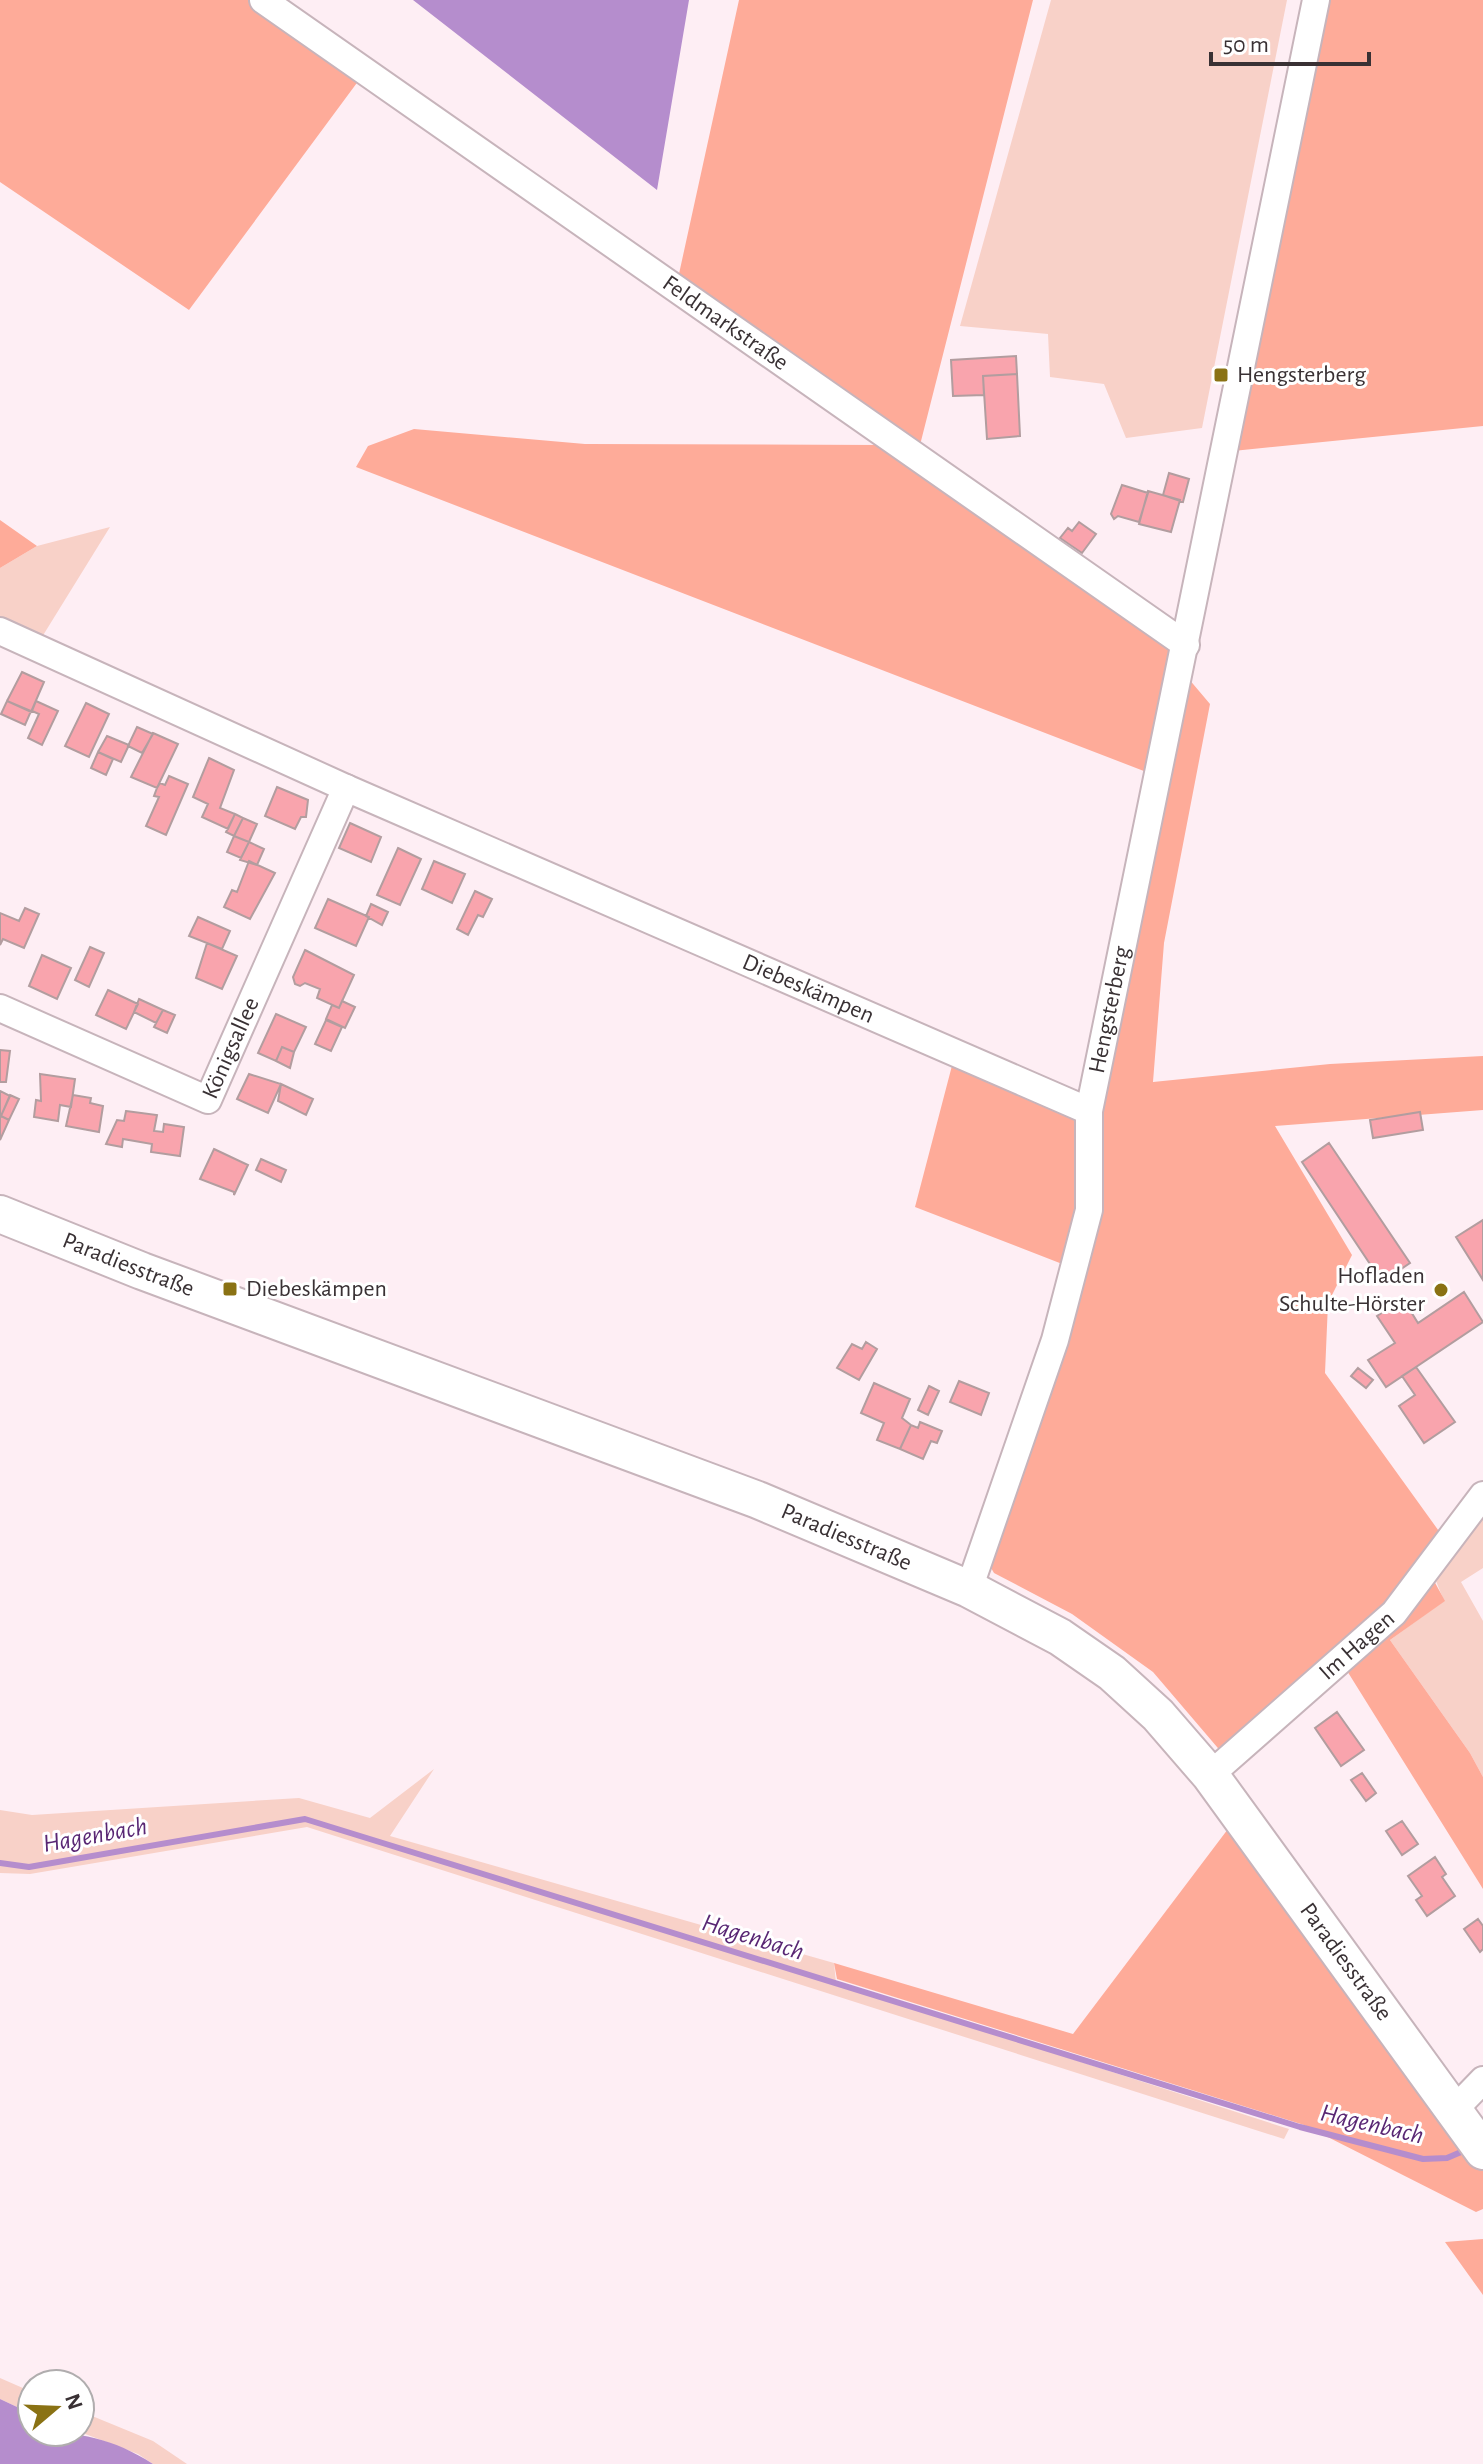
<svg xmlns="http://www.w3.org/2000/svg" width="1483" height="2464" viewBox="0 0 1483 2464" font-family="'Alegreya Sans',sans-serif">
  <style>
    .green { fill: #f8d1c8 }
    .forest { fill: #feab99 }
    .water { fill: #b58dcd }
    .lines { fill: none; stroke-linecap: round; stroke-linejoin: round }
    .stream { stroke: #b58dcd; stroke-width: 6 }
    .building { fill: #f9a4ad; stroke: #b29d9f; stroke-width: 2 }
    .minor-casing { stroke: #c7b4bb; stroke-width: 30 }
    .secondary-casing { stroke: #c7b4bb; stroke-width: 40 }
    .minor { stroke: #fff; stroke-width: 26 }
    .secondary { stroke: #fff; stroke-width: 36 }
    .poi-dot { fill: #8a7214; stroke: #fff; stroke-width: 3 }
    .labels { text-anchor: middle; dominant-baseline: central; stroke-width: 6; stroke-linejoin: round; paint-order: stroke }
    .street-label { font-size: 24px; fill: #393134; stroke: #fff }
    .poi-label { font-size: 24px; fill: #393134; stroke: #fff; text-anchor: start }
    .water-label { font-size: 26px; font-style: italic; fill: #592774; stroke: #fff }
  </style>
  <rect width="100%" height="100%" fill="#feeef4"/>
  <path class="green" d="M 1051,0 L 1287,0 L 1202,428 L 1126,438 L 1104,384 L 1050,377 L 1048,334 L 960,326 Z
    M 110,527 L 42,637 L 0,618 L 0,568 L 37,546 Z
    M 1483,1514 L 1483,1568 L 1461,1582 L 1483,1621 L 1483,1777 L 1470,1753 L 1390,1640 L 1444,1601 L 1436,1581 Z
    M 434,1769 L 390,1836 L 834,1963 L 836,1983 L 1289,2129 L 1284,2139 L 307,1827 L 30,1874 L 0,1873 L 0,1810 L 32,1815 L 299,1798 L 370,1818 Z
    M 0,2378 L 32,2392 L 32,2414 L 0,2399 Z
    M 80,2411 L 153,2441 L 187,2464 L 153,2464 L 138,2454 L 80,2432 Z"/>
  <path class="forest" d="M 0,0 L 251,0 L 362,76 L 189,310 L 0,182 Z
    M 739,0 L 1033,0 L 920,445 L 677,283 Z
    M 1327,0 L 1483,0 L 1483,426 L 1233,451 Z
    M 414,429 L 585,444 L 879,445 L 1176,650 L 1149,773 L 356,467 L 368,446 Z
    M 0,520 L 37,546 L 0,568 Z
    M 1188,678 L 1210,704 L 1164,943 L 1153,1082 L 1330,1064 L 1483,1056 L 1483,1110 L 1275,1126 L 1352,1255 L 1328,1303 L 1325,1373 L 1441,1534 L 1392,1604 L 1223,1754 L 1153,1672 L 1072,1614 L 994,1573 L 987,1561 L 1060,1343 L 1099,1105 Z
    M 954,1058 L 1085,1113 L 1086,1209 L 1070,1267 L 915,1207 Z
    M 1433,1579 L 1445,1601 L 1390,1640 L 1470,1753 L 1483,1777 L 1483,1889 L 1344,1666 Z
    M 1231,1825 L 1483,2160 L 1483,2209 L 1476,2212 L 1304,2125 L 837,1979 L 834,1963 L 1073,2034 Z
    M 1483,2239 L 1483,2295 L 1445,2242 Z"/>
  <path class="water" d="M 413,0 L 689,0 L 657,190 Z
    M 0,2399 L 32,2414 L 32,2432 C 79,2432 113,2438 153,2464 L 0,2464 Z"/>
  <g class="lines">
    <path class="stream" d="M 0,1863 L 29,1867 L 305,1819 L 1300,2127 L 1423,2159 L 1447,2158 L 1468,2149"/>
  </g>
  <path class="building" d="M 1016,356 L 1017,374 L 983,376 L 984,395 L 953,396 L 951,360 Z
    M 1017,374 L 1020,436 L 987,439 L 983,376 Z
    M 1169,473 L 1189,479 L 1183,502 L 1163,495 Z
    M 1122,485 L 1148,493 L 1139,522 L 1118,516 L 1114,519 L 1111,514 Z
    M 1148,491 L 1180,500 L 1171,532 L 1139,524 Z
    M 1079,522 L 1096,534 L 1082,553 L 1060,538 L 1068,528 L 1072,531 Z
    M 22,672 L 44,682 L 31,712 L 7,701 Z
    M 7,701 L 31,711 L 25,725 L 1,714 Z
    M 36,701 L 58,711 L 42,745 L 28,738 L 39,714 L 32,711 Z
    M 86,703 L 109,714 L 89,757 L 65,746 Z
    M 137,727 L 153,734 L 142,753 L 128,746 Z
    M 153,733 L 178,744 L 157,788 L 131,777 Z
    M 107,736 L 129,745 L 121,762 L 98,752 Z
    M 98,752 L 113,759 L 106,775 L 91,768 Z
    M 209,758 L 234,770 L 220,808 L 235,814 L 228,829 L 202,817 L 208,804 L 193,797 Z
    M 169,776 L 188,784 L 166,835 L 146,826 L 159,797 L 154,796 L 157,788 L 160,783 L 165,785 Z
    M 277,787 L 308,800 L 306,817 L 301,817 L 295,829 L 265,816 Z
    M 235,814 L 243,818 L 234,836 L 226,832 Z
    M 243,818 L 257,824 L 249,842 L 234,836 Z
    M 350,823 L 381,837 L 371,862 L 339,848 Z
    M 234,836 L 249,842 L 241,858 L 227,852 Z
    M 249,842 L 264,849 L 257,865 L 240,860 Z
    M 398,848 L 421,859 L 400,905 L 377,895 Z
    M 249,861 L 275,873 L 250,919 L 224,907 L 232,890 L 237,892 Z
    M 434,861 L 465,874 L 452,903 L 422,889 Z
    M 475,891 L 492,899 L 483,917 L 478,915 L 468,935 L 457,929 Z
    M 328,899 L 369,917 L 356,946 L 315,928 Z
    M 371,904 L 388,912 L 382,925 L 366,916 Z
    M 25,908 L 39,914 L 24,948 L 3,939 L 0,945 L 0,913 L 19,921 Z
    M 198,917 L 230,931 L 222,949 L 189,936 Z
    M 207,943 L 237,956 L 222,989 L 196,978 Z
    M 90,947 L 104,953 L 89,987 L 75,980 Z
    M 305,950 L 354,975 L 339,1008 L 317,998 L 320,989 L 305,983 L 300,986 L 295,984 L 293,977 Z
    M 42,955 L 71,968 L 57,999 L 29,986 Z
    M 108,990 L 138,1004 L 126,1029 L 96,1015 Z
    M 139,999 L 163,1010 L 156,1023 L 134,1012 Z
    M 342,1001 L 355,1007 L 345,1028 L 326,1019 L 332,1005 L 339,1008 Z
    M 163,1010 L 175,1015 L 167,1033 L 154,1027 Z
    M 276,1014 L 306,1027 L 294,1052 L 282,1047 L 276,1061 L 258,1053 Z
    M 326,1020 L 342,1027 L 331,1051 L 315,1044 Z
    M 282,1047 L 294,1052 L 290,1068 L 276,1061 Z
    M 0,1050 L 10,1051 L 6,1082 L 0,1082 Z
    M 40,1074 L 75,1079 L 71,1107 L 60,1105 L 58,1121 L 34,1117 L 36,1100 L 41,1101 Z
    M 249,1074 L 281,1084 L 268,1113 L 237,1099 Z
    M 281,1084 L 313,1099 L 306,1115 L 278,1101 Z
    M 0,1091 L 10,1096 L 1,1116 L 0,1116 Z
    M 10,1095 L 19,1099 L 9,1120 L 1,1116 Z
    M 73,1095 L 91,1098 L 90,1103 L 103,1106 L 99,1132 L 66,1126 Z
    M 126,1111 L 157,1115 L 154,1131 L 163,1132 L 164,1124 L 184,1127 L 180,1156 L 151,1152 L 152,1144 L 123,1139 L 122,1147 L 106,1144 L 117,1120 L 124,1121 Z
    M 1420,1112 L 1423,1130 L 1373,1138 L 1370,1120 Z
    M 1,1116 L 9,1120 L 0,1140 L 0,1118 Z
    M 1329,1143 L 1410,1263 L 1382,1282 L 1302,1162 Z
    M 214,1149 L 248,1165 L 234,1195 L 234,1192 L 200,1179 Z
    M 261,1159 L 286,1170 L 281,1182 L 256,1170 Z
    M 1483,1220 L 1483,1280 L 1456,1237 Z
    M 1464,1292 L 1483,1322 L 1386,1387 L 1368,1360 L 1395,1343 L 1377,1316 L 1403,1299 L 1418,1323 Z
    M 866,1342 L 877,1349 L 859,1380 L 837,1368 L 852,1344 L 862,1349 Z
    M 1416,1367 L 1455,1422 L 1424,1443 L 1399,1406 L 1415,1395 L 1402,1376 Z
    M 1358,1368 L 1373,1380 L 1366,1388 L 1351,1376 Z
    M 959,1381 L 989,1393 L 981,1415 L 950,1402 Z
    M 874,1383 L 910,1399 L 902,1418 L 911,1425 L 900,1449 L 877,1440 L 884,1423 L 861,1413 Z
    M 929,1386 L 939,1391 L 928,1415 L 918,1410 Z
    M 920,1422 L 942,1431 L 937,1443 L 931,1441 L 923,1459 L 900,1449 L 911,1425 L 918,1428 Z
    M 1337,1712 L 1364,1750 L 1341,1766 L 1315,1728 Z
    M 1362,1773 L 1376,1793 L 1366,1801 L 1351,1780 Z
    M 1402,1821 L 1418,1844 L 1402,1855 L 1386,1831 Z
    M 1435,1857 L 1446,1874 L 1442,1877 L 1455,1896 L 1427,1916 L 1416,1900 L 1422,1896 L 1408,1876 Z
    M 1478,1919 L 1483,1926 L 1483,1949 L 1480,1952 L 1464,1929 Z"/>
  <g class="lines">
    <defs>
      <g id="minor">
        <path id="s1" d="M 263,0 L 1186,645"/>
        <path id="s2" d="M 0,631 L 346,788 L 1089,1111"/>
        <path id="s3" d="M 0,1008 L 208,1100 L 346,788"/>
        <path id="s4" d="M 969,1589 L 1055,1340 L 1089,1210 L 1089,1111 L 1316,0"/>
        <path id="s5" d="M 1210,1775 L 1394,1613 L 1483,1495"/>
        <path d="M 1453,2111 L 1483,2080"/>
      </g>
      <g id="secondary">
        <path id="s6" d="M 0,1214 L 142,1271 L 758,1500 L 969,1589 L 1060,1637 L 1112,1673 L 1158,1715 L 1210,1775 L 1483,2151"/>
      </g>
    </defs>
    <use href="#minor" class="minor-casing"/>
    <use href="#secondary" class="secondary-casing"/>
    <use href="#minor" class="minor"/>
    <use href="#secondary" class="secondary"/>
  </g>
  <g class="poi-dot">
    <rect x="1213" y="367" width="16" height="16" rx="4"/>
    <rect x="222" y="1281" width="16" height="16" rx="4"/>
    <circle cx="1441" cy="1290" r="8"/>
  </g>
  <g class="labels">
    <g class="street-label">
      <text stroke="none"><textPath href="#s1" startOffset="564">Feldmarkstraße</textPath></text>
      <text stroke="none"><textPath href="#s2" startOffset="884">Diebeskämpen</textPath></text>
      <text stroke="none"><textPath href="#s4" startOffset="600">Hengsterberg</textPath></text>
      <text stroke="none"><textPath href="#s3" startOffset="284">Königsallee</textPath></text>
      <text stroke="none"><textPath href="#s6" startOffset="138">Paradiesstraße</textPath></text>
      <text stroke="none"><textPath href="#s6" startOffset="906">Paradiesstraße</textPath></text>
      <text stroke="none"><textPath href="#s5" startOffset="196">Im Hagen</textPath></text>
      <text stroke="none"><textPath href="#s6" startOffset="1578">Paradiesstraße</textPath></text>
    </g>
    <g class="poi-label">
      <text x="1237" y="375">Hengsterberg</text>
      <text x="1425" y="1276" text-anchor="end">Hofladen<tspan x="1425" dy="28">Schulte-Hörster</tspan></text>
      <text x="246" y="1289">Diebeskämpen</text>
    </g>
    <g class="water-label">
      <text transform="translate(95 1835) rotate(-10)">Hagenbach</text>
      <text transform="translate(753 1937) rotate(17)">Hagenbach</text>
      <text transform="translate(1372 2124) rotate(13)">Hagenbach</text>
    </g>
  </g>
  <g transform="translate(56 2408) rotate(71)"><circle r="38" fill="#ffffff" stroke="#b0adae" stroke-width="2"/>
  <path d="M0-6L14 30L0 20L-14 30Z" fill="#8a7214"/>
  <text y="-12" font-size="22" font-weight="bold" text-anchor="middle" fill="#393134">N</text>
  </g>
  <path d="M1211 52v12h158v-12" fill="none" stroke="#393134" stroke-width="4"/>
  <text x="1223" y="52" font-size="24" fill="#393134" stroke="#ffffff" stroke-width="6" paint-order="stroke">50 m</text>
</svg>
